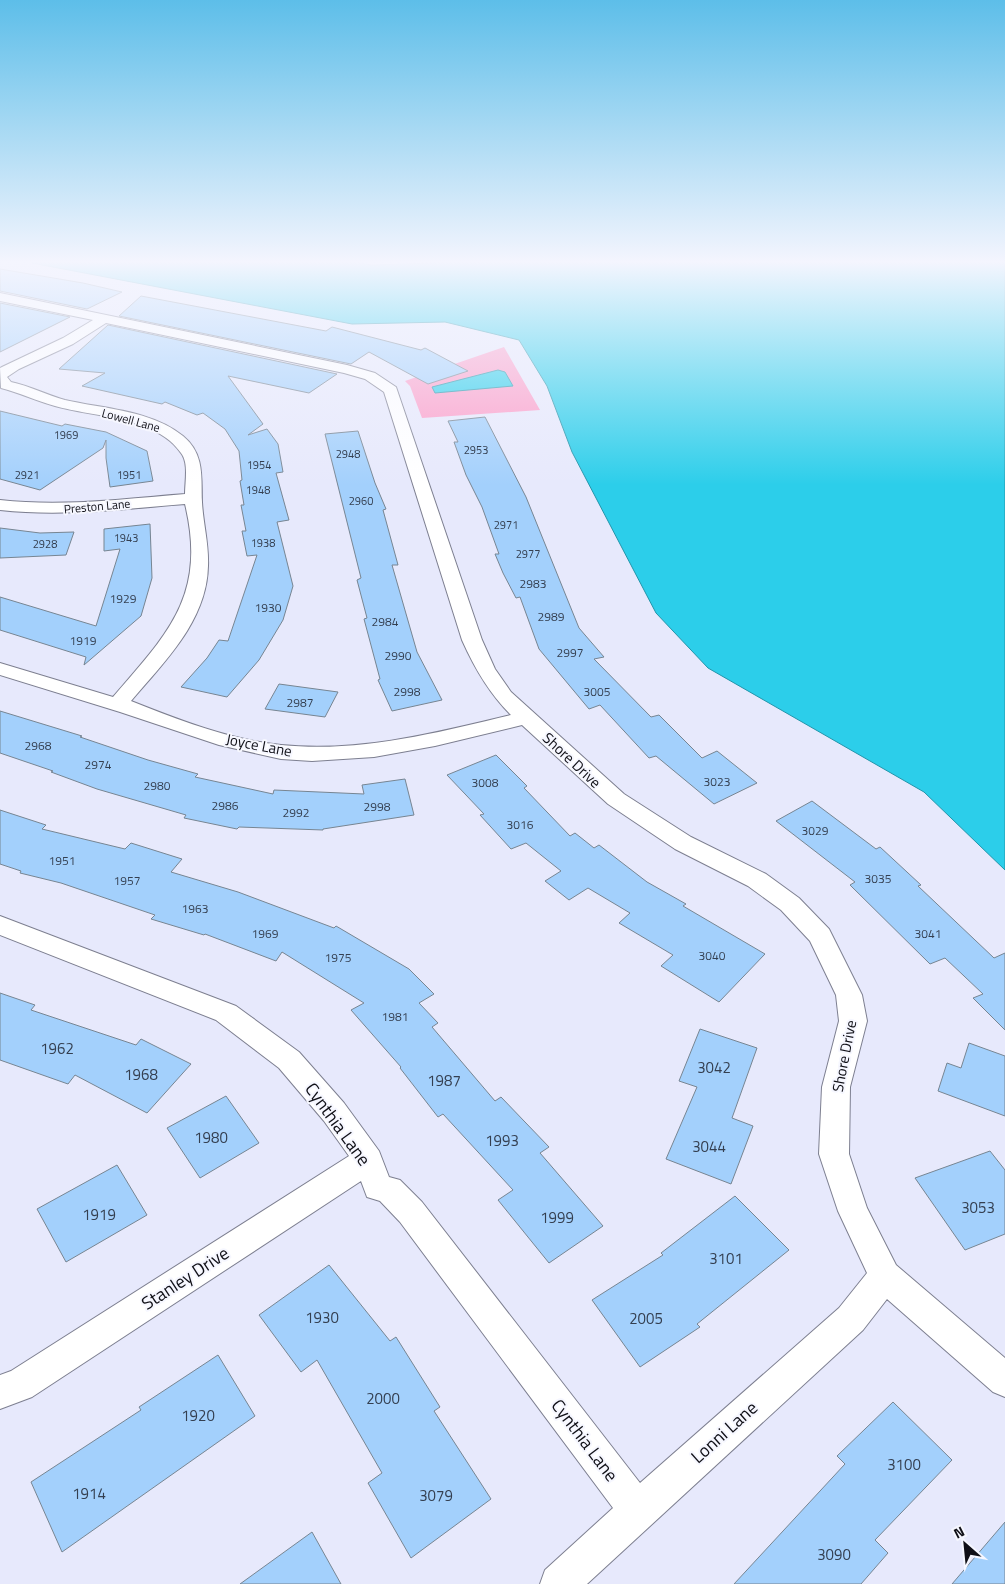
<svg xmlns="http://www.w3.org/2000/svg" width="1005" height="1584" viewBox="0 0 1005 1584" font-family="'Titillium Web',sans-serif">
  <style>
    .green { fill: #fc9ec9 }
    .water { fill: #2cceea; stroke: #2395aa }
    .building { fill: #a3d0fc; stroke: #778592 }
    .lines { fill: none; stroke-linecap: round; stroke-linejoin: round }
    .minor-casing { stroke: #7d7f90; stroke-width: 2 }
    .minor { fill: #fff; fill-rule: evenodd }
    .labels { text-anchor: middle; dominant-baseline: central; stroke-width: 4; stroke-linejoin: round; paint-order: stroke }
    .far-number-label { font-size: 11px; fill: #343f50 }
    .far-street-label { font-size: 12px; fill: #0f0f16; stroke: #f6f7ff }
    .number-label { font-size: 12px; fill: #343f50 }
    .street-label { font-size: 15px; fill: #0f0f16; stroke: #f6f7ff }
    .near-number-label { font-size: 15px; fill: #343f50 }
    .near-street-label { font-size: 18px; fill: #0f0f16; stroke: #f6f7ff }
  </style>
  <rect width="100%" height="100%" fill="#e7e9fc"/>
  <path class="green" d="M 504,347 L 540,410 L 422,418 L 410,386 L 405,381 Z"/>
  <path class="water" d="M 32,263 L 361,263 L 371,265 L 434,263 L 1005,263 L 1005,870 L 924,792 L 708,668 L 656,613 L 572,452 L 547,386 L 519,340 L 445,322 L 352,324 Z
    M 498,370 L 505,372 L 513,386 L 435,393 L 432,387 Z"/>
  <path class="building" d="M 0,269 L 83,283 L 122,292 L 87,309 L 0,291 Z
    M 141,296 L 326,331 L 332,327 L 421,350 L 425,348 L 468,371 L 428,384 L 369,352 L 351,364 L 119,316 Z
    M 0,303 L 70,317 L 0,352 Z
    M 108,325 L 337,374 L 309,393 L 228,376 L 263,424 L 248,435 L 267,429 L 278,444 L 283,472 L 276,473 L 289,520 L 277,522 L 293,586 L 283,620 L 259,660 L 227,697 L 181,687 L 207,658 L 219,640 L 228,641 L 257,555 L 247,556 L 242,531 L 246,531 L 241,505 L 244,505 L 240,481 L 242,480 L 239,451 L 225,429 L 203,413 L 197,415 L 165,402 L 162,404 L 82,386 L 105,373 L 59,369 Z
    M 0,411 L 62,426 L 65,424 L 106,432 L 147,451 L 153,481 L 110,487 L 106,458 L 106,440 L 103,448 L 40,490 L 0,479 Z
    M 485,417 L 526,497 L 579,628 L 604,657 L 594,659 L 651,717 L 659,715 L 702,758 L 717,751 L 757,783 L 714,804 L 656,756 L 649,758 L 600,705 L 589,709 L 539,649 L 520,597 L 516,598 L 503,573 L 495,554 L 499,554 L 482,507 L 466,475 L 454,442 L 458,442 L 448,421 Z
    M 358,431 L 375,483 L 386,509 L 383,510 L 398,565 L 392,565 L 417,652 L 442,700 L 392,711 L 378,680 L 380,679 L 364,619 L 367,618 L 357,580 L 361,578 L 325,434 Z
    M 150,524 L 152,578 L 141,616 L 84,665 L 86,657 L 0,630 L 0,597 L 96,626 L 120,549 L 104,551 L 104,529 Z
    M 0,528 L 40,533 L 74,532 L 66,555 L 0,558 Z
    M 279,684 L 338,692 L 325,717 L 265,709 Z
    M 0,711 L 82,736 L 80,737 L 148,760 L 198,774 L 195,777 L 273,794 L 274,790 L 364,794 L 362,785 L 405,779 L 414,815 L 323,829 L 323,830 L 239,827 L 237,829 L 184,818 L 186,815 L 97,789 L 51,772 L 53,771 L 0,753 Z
    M 496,755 L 527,786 L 524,788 L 570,836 L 575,833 L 594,848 L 599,845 L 647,882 L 686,904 L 683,906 L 765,954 L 719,1002 L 661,966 L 673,955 L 619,923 L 630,913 L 588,888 L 569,900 L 545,881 L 561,871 L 526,843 L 511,849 L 480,815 L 484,814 L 447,775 Z
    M 812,801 L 876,849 L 880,847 L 921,885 L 918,886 L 994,958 L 1005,953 L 1005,1030 L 973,998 L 983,994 L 945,958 L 930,964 L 850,885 L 855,882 L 776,821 Z
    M 0,810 L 46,825 L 42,829 L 125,849 L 131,843 L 182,859 L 171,872 L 238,892 L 334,928 L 336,926 L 409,969 L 434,994 L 419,1003 L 438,1023 L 432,1027 L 495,1101 L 501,1097 L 549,1147 L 540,1153 L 603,1226 L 549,1263 L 498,1200 L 513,1190 L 443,1114 L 438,1117 L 400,1068 L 401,1067 L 351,1010 L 364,1003 L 282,952 L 276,961 L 205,934 L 204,935 L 151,919 L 155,915 L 61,883 L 20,873 L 21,871 L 0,864 Z
    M 0,993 L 35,1005 L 31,1010 L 136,1045 L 141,1039 L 191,1064 L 147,1113 L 75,1075 L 68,1084 L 0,1060 Z
    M 700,1029 L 757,1048 L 732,1118 L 753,1126 L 731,1184 L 666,1159 L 697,1087 L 679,1081 Z
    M 969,1043 L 1005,1056 L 1005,1116 L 938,1091 L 947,1063 L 961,1068 Z
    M 226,1096 L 259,1143 L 200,1178 L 167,1128 Z
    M 990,1151 L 1005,1170 L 1005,1234 L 965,1250 L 915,1178 Z
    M 117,1165 L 147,1215 L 66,1262 L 37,1209 Z
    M 735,1196 L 789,1250 L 697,1324 L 700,1327 L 640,1367 L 592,1300 L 663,1255 L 661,1253 Z
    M 329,1265 L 390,1341 L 396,1337 L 440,1407 L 434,1411 L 491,1499 L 411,1558 L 368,1483 L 382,1473 L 317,1360 L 301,1372 L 259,1315 Z
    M 218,1355 L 255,1416 L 62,1552 L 31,1482 L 141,1410 L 139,1407 Z
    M 893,1402 L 952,1460 L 875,1540 L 888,1553 L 861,1584 L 734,1584 L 845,1464 L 837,1456 Z
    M 1005,1522 L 1005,1584 L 952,1584 Z
    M 312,1532 L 341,1584 L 240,1584 Z"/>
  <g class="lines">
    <defs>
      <path id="minor" d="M 0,293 L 347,365 L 375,373 L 396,387 L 482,640 L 495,669 L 511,692 L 624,794 L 691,837 L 766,874 L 799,898 L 829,929 L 862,995 L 867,1021 L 850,1087 L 849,1154 L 867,1208 L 896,1265 L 1005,1358 L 1005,1397 L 993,1392 L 887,1299 L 863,1330 L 587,1584 L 540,1584 L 545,1570 L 613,1508 L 400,1222 L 380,1201 L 367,1197 L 361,1181 L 32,1397 L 0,1409 L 0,1375 L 11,1371 L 349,1156 L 324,1121 L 279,1068 L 216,1020 L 0,935 L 0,916 L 236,1006 L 299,1052 L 344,1103 L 379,1151 L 389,1177 L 400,1180 L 422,1202 L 640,1483 L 839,1308 L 867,1273 L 838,1211 L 819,1154 L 822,1087 L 839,1021 L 836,995 L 810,941 L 781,910 L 748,886 L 675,849 L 608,804 L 522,725 L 435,746 L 374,757 L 312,761 L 281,759 L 219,745 L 120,712 L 0,675 L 0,663 L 113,697 C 168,633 207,596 185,504 C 123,509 62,517 0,510 L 0,500 C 62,507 123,499 185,494 C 185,481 189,463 181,453 C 157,417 93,417 55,406 C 37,401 20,393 1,388 L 0,368 L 2,367 L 63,338 L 93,320 L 0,301 ZM 106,323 L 344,373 L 365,379 L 384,392 L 462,640 C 475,669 489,693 511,715 C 436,733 359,753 281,745 C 230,740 179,720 131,701 C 164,662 207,621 208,566 C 209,544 203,523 202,502 C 201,478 205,454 183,436 C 151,410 104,409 65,400 C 47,395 30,386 11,382 L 7,377 L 19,369 L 73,344 Z"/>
    </defs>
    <use href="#minor" class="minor-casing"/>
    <use href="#minor" class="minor"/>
  </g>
  <linearGradient id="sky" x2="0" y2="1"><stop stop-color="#5dbee9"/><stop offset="0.54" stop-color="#f4f5fe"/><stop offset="1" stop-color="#f4f5fe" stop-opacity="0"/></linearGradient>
  <rect width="1005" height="485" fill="url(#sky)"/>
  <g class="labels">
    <g class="far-number-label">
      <text x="66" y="435">1969</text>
      <text x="476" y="450">2953</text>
      <text x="348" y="454">2948</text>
      <text x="259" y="465">1954</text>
      <text x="27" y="475">2921</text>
      <text x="129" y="475">1951</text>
      <text x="258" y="490">1948</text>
      <text x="361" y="501">2960</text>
      <text x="506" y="525">2971</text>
      <text x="126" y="538">1943</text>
      <text x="263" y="543">1938</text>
      <text x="45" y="544">2928</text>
      <text x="528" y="554">2977</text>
    </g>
    <g class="far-street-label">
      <text transform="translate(131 420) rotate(15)">Lowell Lane</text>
      <text transform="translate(97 506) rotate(-5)">Preston Lane</text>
    </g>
    <g class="number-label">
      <text x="533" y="583">2983</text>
      <text x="123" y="598">1929</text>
      <text x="268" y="607">1930</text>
      <text x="551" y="616">2989</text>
      <text x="385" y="621">2984</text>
      <text x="83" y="640">1919</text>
      <text x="570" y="652">2997</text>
      <text x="398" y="655">2990</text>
      <text x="407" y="691">2998</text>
      <text x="597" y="691">3005</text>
      <text x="300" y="702">2987</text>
      <text x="38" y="745">2968</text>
      <text x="98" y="764">2974</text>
      <text x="717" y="781">3023</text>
      <text x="485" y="782">3008</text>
      <text x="157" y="785">2980</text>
      <text x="225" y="805">2986</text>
      <text x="377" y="806">2998</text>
      <text x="296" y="812">2992</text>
      <text x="520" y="824">3016</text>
      <text x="815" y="830">3029</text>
      <text x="62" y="860">1951</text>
      <text x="878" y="878">3035</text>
      <text x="127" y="880">1957</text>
      <text x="195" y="908">1963</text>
      <text x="265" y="933">1969</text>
      <text x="928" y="933">3041</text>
      <text x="712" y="955">3040</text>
      <text x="338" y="957">1975</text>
      <text x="395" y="1016">1981</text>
    </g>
    <g class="street-label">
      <text transform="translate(259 745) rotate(11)">Joyce Lane</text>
      <text transform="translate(572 760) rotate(43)">Shore Drive</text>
      <text transform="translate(844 1056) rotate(-79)">Shore Drive</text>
    </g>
    <g class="near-number-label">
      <text x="57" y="1048">1962</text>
      <text x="714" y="1067">3042</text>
      <text x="141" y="1074">1968</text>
      <text x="444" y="1080">1987</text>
      <text x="211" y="1137">1980</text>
      <text x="502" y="1140">1993</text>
      <text x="709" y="1146">3044</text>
      <text x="978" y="1207">3053</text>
      <text x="99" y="1214">1919</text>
      <text x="557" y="1217">1999</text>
      <text x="726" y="1258">3101</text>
      <text x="322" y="1317">1930</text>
      <text x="646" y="1318">2005</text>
      <text x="383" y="1398">2000</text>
      <text x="198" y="1415">1920</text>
      <text x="904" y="1464">3100</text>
      <text x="89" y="1493">1914</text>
      <text x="436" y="1495">3079</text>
      <text x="834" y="1554">3090</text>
    </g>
    <g class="near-street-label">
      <text transform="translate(338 1124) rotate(54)">Cynthia Lane</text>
      <text transform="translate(185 1278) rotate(-33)">Stanley Drive</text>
      <text transform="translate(724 1432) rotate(-42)">Lonni Lane</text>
      <text transform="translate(585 1440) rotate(53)">Cynthia Lane</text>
    </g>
  </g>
  <g transform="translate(965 1544) rotate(333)" stroke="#f6f7ff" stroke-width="4" paint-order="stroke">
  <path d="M0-4L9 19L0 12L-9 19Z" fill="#0f0f16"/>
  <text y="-8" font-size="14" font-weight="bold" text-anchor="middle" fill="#0f0f16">N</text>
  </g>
</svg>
